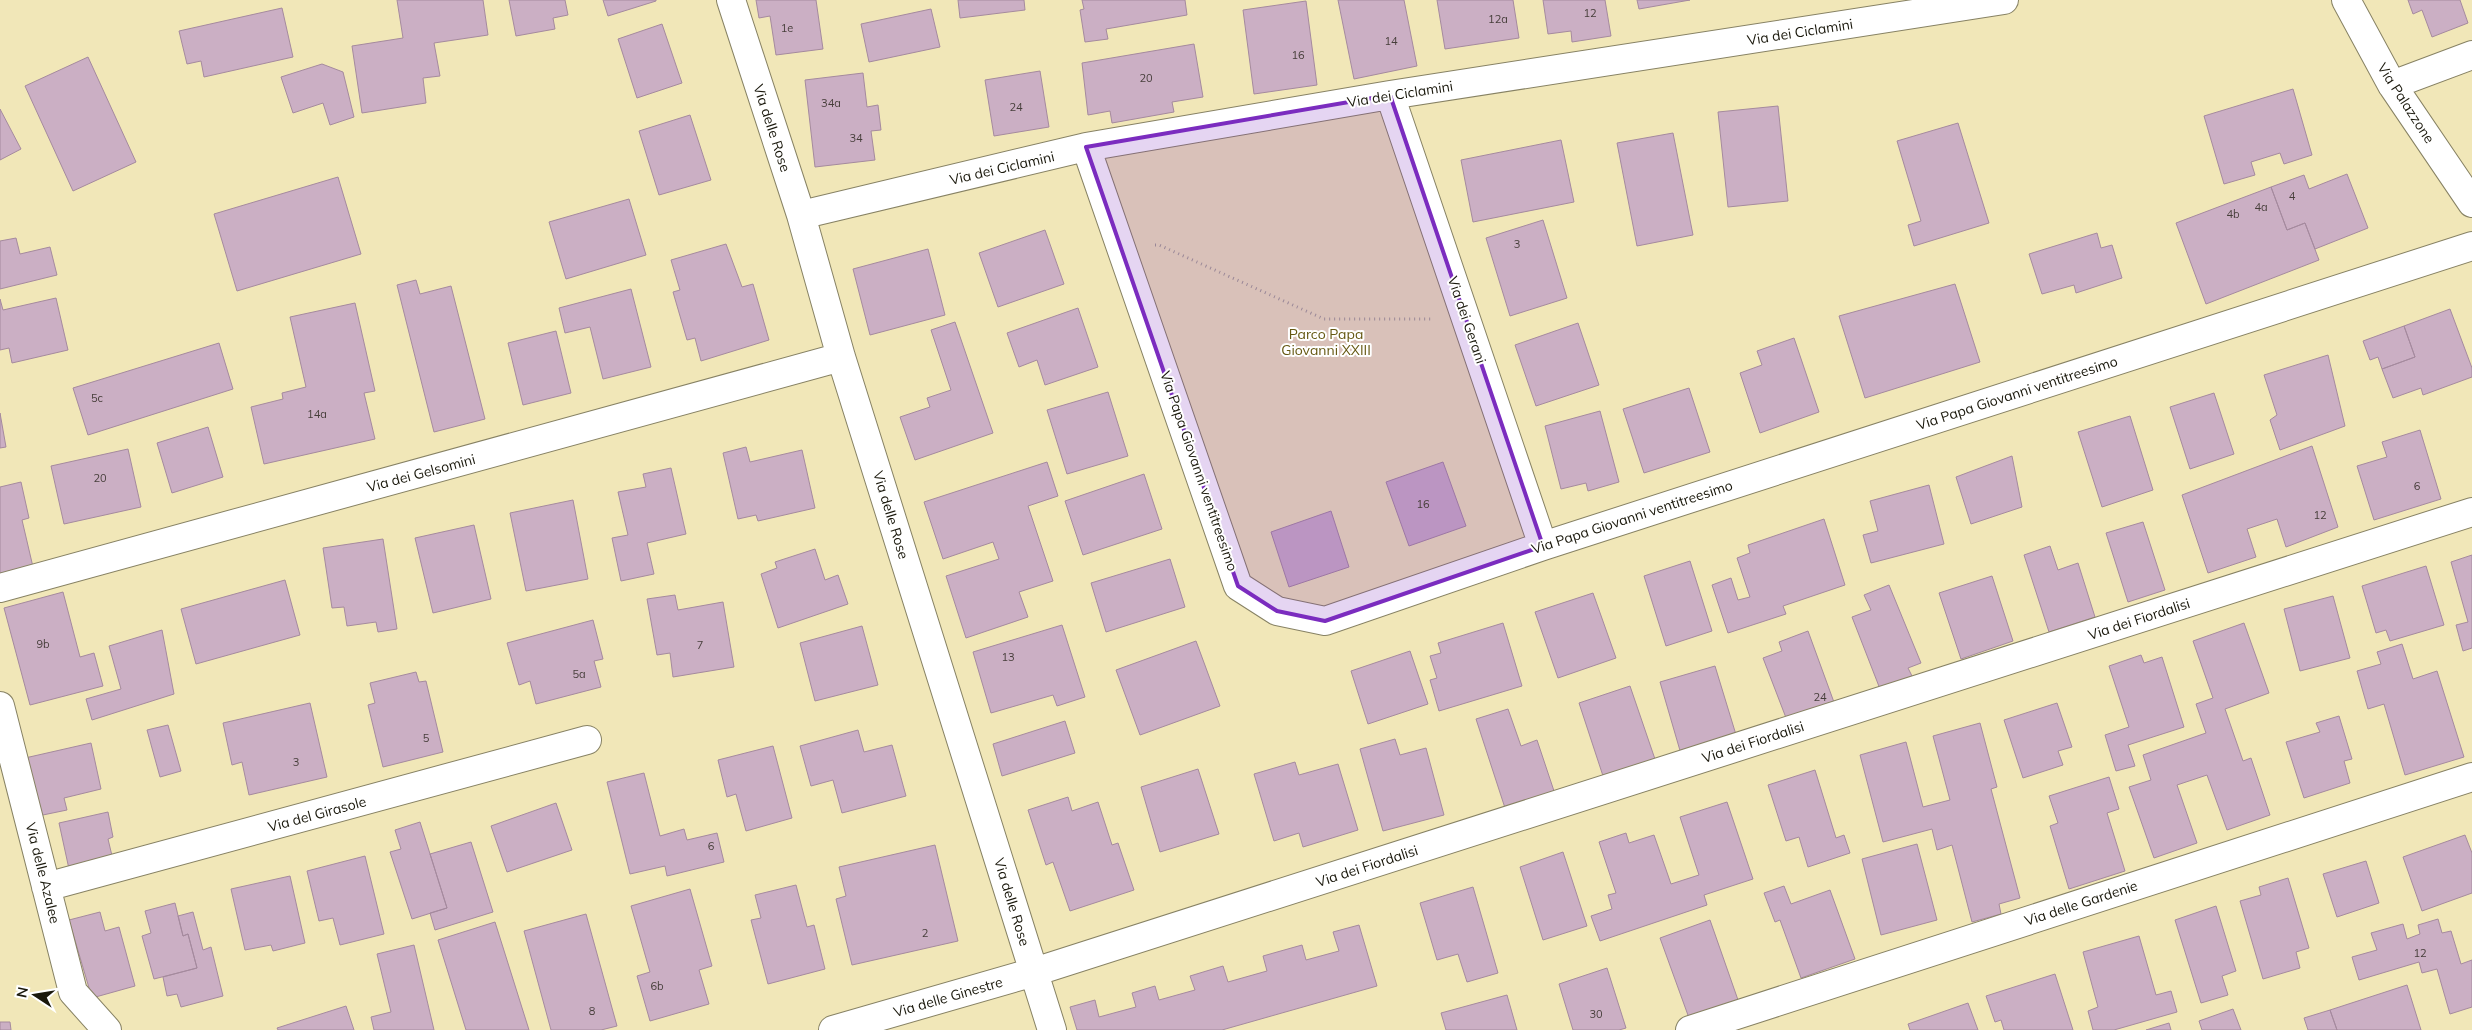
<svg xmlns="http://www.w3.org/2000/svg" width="2472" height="1030" viewBox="0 0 2472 1030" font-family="Mulish,sans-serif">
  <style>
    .green { fill: #f1e7b8 }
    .building { fill: #cbafc4; stroke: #a58a9e }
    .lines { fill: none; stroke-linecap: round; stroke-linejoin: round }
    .minor-casing { stroke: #878264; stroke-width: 30 }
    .path { stroke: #a19e8e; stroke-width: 3; stroke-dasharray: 1 4; stroke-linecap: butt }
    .minor { stroke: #fff; stroke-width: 28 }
    .marked { fill: #7b2cbf; fill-opacity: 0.2; stroke: #7b2cbf; stroke-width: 4; stroke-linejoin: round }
    .labels { text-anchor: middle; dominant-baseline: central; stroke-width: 4; stroke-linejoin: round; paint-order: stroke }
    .number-label { font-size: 11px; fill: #463e3a }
    .street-label { font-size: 14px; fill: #1a180c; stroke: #fff }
    .park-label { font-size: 14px; fill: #655812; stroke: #fff }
  </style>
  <rect width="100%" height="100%" fill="#fefae7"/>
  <path class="green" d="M 0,0 L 2472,0 L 2472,1030 L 0,1030 Z"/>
  <path class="building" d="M 397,0 L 483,0 L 488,35 L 434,43 L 440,76 L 423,78 L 426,103 L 362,113 L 352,46 L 403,38 Z
    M 509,0 L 565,0 L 568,15 L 553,18 L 555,29 L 516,36 Z
    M 603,0 L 656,0 L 656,1 L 608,16 Z
    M 756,0 L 816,0 L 823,49 L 776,55 L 770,16 L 759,18 Z
    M 958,0 L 1024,0 L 1025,10 L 960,18 Z
    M 1082,0 L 1185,0 L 1187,15 L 1106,29 L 1108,39 L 1085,42 L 1080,10 L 1084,9 Z
    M 1338,0 L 1404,0 L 1417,66 L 1354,79 Z
    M 1437,0 L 1513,0 L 1519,38 L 1445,49 Z
    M 1543,0 L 1605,0 L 1611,36 L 1572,42 L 1571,31 L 1548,34 Z
    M 1637,0 L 1690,0 L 1639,9 Z
    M 2408,0 L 2460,0 L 2468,23 L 2432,37 L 2422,10 L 2413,14 Z
    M 1306,1 L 1317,85 L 1254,94 L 1243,10 Z
    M 282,8 L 293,57 L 204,77 L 201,61 L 187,64 L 179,31 Z
    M 931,9 L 940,47 L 869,62 L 861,24 Z
    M 662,24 L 682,83 L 637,98 L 618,39 Z
    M 1194,44 L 1203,97 L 1172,102 L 1174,112 L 1112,123 L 1110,111 L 1088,115 L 1082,63 Z
    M 88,57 L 136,162 L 73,191 L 25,86 Z
    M 322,64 L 343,72 L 354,117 L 330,125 L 323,103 L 293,113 L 281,77 Z
    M 1040,71 L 1049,127 L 994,136 L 985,80 Z
    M 863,73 L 867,107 L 878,105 L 881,130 L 871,131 L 875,160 L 815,167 L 805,80 Z
    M 2293,89 L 2312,155 L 2284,164 L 2280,153 L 2251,162 L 2255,175 L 2224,184 L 2204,116 Z
    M 1778,106 L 1788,201 L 1728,207 L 1718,112 Z
    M 0,109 L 21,149 L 0,160 Z
    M 690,115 L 711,180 L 659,195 L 639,131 Z
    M 1958,123 L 1989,223 L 1914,246 L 1908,225 L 1921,221 L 1897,141 Z
    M 1673,133 L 1693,235 L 1637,246 L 1617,143 Z
    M 1561,140 L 1574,202 L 1473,222 L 1461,160 Z
    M 2347,174 L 2368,228 L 2315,249 L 2305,223 L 2287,230 L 2271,187 L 2304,175 L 2309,189 Z
    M 338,177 L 361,254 L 237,291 L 214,214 Z
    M 2271,187 L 2287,230 L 2305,223 L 2319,260 L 2206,304 L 2176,223 Z
    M 629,199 L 646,255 L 566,279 L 549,222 Z
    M 1543,220 L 1567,298 L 1510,316 L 1486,238 Z
    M 1045,230 L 1064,284 L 998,307 L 979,253 Z
    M 2097,233 L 2101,248 L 2112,245 L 2122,278 L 2076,293 L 2074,285 L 2042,294 L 2029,254 Z
    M 16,238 L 20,254 L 50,247 L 57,275 L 0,289 L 0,241 Z
    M 726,244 L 742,287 L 753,284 L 769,340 L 701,361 L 695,338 L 687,340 L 673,292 L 680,290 L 671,260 Z
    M 928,249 L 945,315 L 870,335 L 853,269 Z
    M 416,280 L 420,294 L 451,286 L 485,419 L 434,432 L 397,285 Z
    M 1955,284 L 1980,362 L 1865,398 L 1839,316 Z
    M 631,289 L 651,367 L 603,379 L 590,327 L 565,333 L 559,308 Z
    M 56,298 L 68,350 L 12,363 L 9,348 L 0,350 L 0,299 L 3,310 Z
    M 355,303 L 375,391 L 364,393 L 375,439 L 264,464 L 251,407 L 283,399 L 282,393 L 306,387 L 290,317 Z
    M 1078,308 L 1098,367 L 1045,385 L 1037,360 L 1019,367 L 1007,333 Z
    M 2450,309 L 2472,368 L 2472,377 L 2423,395 L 2421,388 L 2393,398 L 2382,369 L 2415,357 L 2404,326 Z
    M 955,322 L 993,433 L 915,460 L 900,417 L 930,407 L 927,398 L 951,390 L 931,330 Z
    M 1578,323 L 1599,385 L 1536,406 L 1515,345 Z
    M 2404,326 L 2415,357 L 2382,369 L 2378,357 L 2370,360 L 2363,341 Z
    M 556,331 L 571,393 L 523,405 L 508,343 Z
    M 1794,338 L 1819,412 L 1760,433 L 1740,373 L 1762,365 L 1757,351 Z
    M 219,343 L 233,389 L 88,435 L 73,388 Z
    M 2328,355 L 2345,426 L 2280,450 L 2270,420 L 2277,415 L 2264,375 Z
    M 1689,388 L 1710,452 L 1644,473 L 1623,409 Z
    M 1108,392 L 1128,456 L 1067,474 L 1047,410 Z
    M 2214,393 L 2234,454 L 2190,469 L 2170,407 Z
    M 1600,411 L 1619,482 L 1588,491 L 1586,483 L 1561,489 L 1545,426 Z
    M 0,413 L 6,447 L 0,448 Z
    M 2130,416 L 2153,490 L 2102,507 L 2078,432 Z
    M 208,427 L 223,477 L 172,493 L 157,443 Z
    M 2420,430 L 2441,499 L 2374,520 L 2357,466 L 2387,457 L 2382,442 Z
    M 2312,446 L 2338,527 L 2286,547 L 2277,519 L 2247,529 L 2256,557 L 2208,573 L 2182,495 Z
    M 746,447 L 750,462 L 802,450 L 815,508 L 758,521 L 756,515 L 738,519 L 723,453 Z
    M 128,449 L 141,507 L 64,524 L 51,466 Z
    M 2012,456 L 2022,507 L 1971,524 L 1956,477 Z
    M 1047,462 L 1058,496 L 1028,506 L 1053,581 L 1019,592 L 1028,617 L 966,638 L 946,576 L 999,559 L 993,542 L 943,559 L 924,502 Z
    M 1443,462 L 1466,526 L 1409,546 L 1386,482 Z
    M 671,468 L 686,534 L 647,543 L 654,574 L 621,581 L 612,538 L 628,535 L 618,492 L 646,487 L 643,474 Z
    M 1144,474 L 1162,529 L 1083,555 L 1065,501 Z
    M 21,482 L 29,518 L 22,520 L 33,567 L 0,574 L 0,487 Z
    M 1929,485 L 1944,544 L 1871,563 L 1863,535 L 1878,531 L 1870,501 Z
    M 573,500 L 588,579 L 526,591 L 510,513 Z
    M 1331,511 L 1349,567 L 1289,587 L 1271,532 Z
    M 1824,519 L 1845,585 L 1783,606 L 1786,614 L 1728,633 L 1712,585 L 1731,578 L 1738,600 L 1750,597 L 1737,558 L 1750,553 L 1748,545 Z
    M 2143,522 L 2165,590 L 2128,602 L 2106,533 Z
    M 474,525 L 491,599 L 433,613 L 415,538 Z
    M 383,539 L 397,629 L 378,632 L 376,622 L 347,626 L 344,607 L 332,608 L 323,548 Z
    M 2050,546 L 2058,570 L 2078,563 L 2095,617 L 2049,632 L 2024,555 Z
    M 815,549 L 825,580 L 838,575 L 848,604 L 778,628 L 761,574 L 777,568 L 775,562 Z
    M 2472,555 L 2472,648 L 2463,651 L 2456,625 L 2468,622 L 2451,562 Z
    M 1170,559 L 1185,607 L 1106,632 L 1091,583 Z
    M 1690,561 L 1712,631 L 1666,646 L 1644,576 Z
    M 2426,566 L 2444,625 L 2390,641 L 2386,630 L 2376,633 L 2362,586 Z
    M 1992,576 L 2013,641 L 1961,659 L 1939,593 Z
    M 285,580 L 300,635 L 196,664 L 181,609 Z
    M 1889,585 L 1921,663 L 1908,668 L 1912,676 L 1880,689 L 1852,617 L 1871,610 L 1864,595 Z
    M 63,592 L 80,657 L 94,653 L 103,686 L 30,705 L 4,608 Z
    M 1593,593 L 1616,658 L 1558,678 L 1535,612 Z
    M 675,595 L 678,610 L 723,602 L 734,667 L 673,677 L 670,653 L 657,655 L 647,599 Z
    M 2333,596 L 2350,658 L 2300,671 L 2284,609 Z
    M 593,620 L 603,659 L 594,661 L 601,687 L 536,704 L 530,681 L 519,685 L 507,643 Z
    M 1503,623 L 1522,686 L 1439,711 L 1430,680 L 1437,678 L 1430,656 L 1441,653 L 1438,643 Z
    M 2244,623 L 2269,693 L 2225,709 L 2243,761 L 2251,758 L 2270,815 L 2227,830 L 2207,775 L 2177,785 L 2197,843 L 2154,858 L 2129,787 L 2151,780 L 2143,755 L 2206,733 L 2196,704 L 2213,698 L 2193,641 Z
    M 1062,625 L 1085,697 L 1057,706 L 1053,695 L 991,713 L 973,652 Z
    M 862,626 L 878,685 L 815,701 L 800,643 Z
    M 162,630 L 174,694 L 92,720 L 86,699 L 121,689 L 109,646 Z
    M 1808,631 L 1835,705 L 1788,723 L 1763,658 L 1782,651 L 1779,642 Z
    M 1196,641 L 1220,706 L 1140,735 L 1116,670 Z
    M 2402,644 L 2413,679 L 2437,671 L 2464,757 L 2405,775 L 2384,704 L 2368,709 L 2357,671 L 2381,664 L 2377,652 Z
    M 1410,651 L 1428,704 L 1368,724 L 1351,671 Z
    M 2141,655 L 2144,663 L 2162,657 L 2184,727 L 2128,745 L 2135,766 L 2116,771 L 2105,735 L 2129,727 L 2109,666 Z
    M 1715,666 L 1737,738 L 1681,754 L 1660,682 Z
    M 416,672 L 419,682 L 426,681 L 443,752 L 383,767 L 368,705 L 375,703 L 370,683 Z
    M 1630,686 L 1657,765 L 1605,782 L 1579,703 Z
    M 310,703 L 327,777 L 249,795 L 242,762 L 232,765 L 223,723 Z
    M 2057,703 L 2072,747 L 2058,751 L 2063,765 L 2023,778 L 2004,720 Z
    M 1508,709 L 1521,746 L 1537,740 L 1554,791 L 1505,808 L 1476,719 Z
    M 2339,716 L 2352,759 L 2344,761 L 2350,783 L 2304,798 L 2286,742 L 2320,732 L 2316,723 Z
    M 1065,721 L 1075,753 L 1002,776 L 993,744 Z
    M 1980,723 L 1997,787 L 1991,789 L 2020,898 L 1999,904 L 2001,914 L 1972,922 L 1952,845 L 1937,850 L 1932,829 L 1883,842 L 1860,755 L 1906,742 L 1923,807 L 1950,800 L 1933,736 Z
    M 168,725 L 181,771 L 160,777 L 147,730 Z
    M 858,730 L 864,752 L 892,745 L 906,796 L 842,813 L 833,780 L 811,786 L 800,746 Z
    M 1395,739 L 1400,755 L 1426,748 L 1444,815 L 1383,831 L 1360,749 Z
    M 91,743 L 101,789 L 64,798 L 67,810 L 38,816 L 25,758 Z
    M 773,746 L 792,818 L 746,831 L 736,794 L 727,797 L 718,760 Z
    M 1295,762 L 1299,775 L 1338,764 L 1358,830 L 1303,847 L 1299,833 L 1274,841 L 1254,774 Z
    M 1198,769 L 1219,834 L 1160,852 L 1141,787 Z
    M 1815,770 L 1836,838 L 1844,835 L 1850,853 L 1808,867 L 1799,837 L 1786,841 L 1768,785 Z
    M 644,773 L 660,836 L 684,829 L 687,840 L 717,833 L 724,862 L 667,876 L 665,866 L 630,874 L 607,782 Z
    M 2109,777 L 2119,809 L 2107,813 L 2125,871 L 2069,889 L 2050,826 L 2058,823 L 2049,796 Z
    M 1068,797 L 1072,811 L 1098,802 L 1112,845 L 1118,843 L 1134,890 L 1070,911 L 1053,862 L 1046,865 L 1028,810 Z
    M 1727,802 L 1753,879 L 1704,895 L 1707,905 L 1600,941 L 1591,916 L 1612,909 L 1608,895 L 1616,893 L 1599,842 L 1626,833 L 1629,843 L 1654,835 L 1671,884 L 1699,875 L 1680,817 Z
    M 556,803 L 572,850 L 507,872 L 491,826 Z
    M 108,812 L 113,837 L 108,839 L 113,860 L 69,869 L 59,823 Z
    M 420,822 L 447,908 L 412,919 L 390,852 L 401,849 L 395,830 Z
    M 2465,835 L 2472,853 L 2472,893 L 2422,911 L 2403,857 Z
    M 471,842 L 493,912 L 435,930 L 430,913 L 447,908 L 430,854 Z
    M 1917,844 L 1937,920 L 1881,935 L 1862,859 Z
    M 935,845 L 958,941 L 852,965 L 836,899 L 846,896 L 839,867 Z
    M 1563,852 L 1587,926 L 1543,940 L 1520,867 Z
    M 365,856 L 384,934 L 340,945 L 333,918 L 319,921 L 307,871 Z
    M 2366,861 L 2379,903 L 2337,917 L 2323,874 Z
    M 290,876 L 305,943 L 273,951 L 271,945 L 245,950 L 231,889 Z
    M 2288,878 L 2309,948 L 2296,952 L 2300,968 L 2263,979 L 2240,901 L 2261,895 L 2259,887 Z
    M 796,885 L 807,927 L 814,925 L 825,969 L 768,984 L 751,920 L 761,918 L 755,895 Z
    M 1784,886 L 1791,904 L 1830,890 L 1855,959 L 1801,978 L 1780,920 L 1775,922 L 1764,893 Z
    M 1473,887 L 1498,973 L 1467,982 L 1458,954 L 1437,960 L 1420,903 Z
    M 690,889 L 712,966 L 699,970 L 709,1004 L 650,1021 L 637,976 L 650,972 L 631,906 Z
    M 175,903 L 183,936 L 188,934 L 197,968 L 154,979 L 142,936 L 151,933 L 145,911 Z
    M 2216,906 L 2236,971 L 2222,976 L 2228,995 L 2201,1003 L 2175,920 Z
    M 100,912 L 105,931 L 119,927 L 135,986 L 92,998 L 69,920 Z
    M 193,912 L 203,950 L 211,947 L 223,996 L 181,1007 L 177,994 L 167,996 L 163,977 L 197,968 L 188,934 L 183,936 L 178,916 Z
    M 586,914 L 617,1026 L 601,1030 L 551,1030 L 524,931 Z
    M 2438,919 L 2442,933 L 2451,931 L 2461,964 L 2472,960 L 2472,1007 L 2450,1014 L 2437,969 L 2422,973 L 2419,962 L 2359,980 L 2352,957 L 2377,950 L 2371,933 L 2403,924 L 2407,939 L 2420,934 L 2418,925 Z
    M 1710,920 L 1738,1000 L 1689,1018 L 1660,938 Z
    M 495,922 L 529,1030 L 466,1030 L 438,940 Z
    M 1359,925 L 1377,986 L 1222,1030 L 1077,1030 L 1070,1007 L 1095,1000 L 1099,1017 L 1136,1007 L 1132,993 L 1155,986 L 1159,1000 L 1195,990 L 1190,976 L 1223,966 L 1228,982 L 1267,971 L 1263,956 L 1302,945 L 1306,960 L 1339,951 L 1333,932 Z
    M 2139,936 L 2156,995 L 2171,991 L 2177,1012 L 2114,1030 L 2093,1030 L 2088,1011 L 2098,1007 L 2083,952 Z
    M 414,945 L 434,1030 L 374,1030 L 371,1017 L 391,1012 L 377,954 Z
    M 1607,968 L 1626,1028 L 1619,1030 L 1573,1030 L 1559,984 Z
    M 2055,974 L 2073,1030 L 2004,1030 L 2001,1020 L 1995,1022 L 1986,996 Z
    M 2407,985 L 2421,1030 L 2337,1030 L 2330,1010 Z
    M 1507,995 L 1517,1030 L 1446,1030 L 1441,1013 Z
    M 1968,1003 L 1978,1030 L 1910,1030 L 1908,1024 Z
    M 346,1006 L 354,1030 L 278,1030 L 277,1028 Z
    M 2233,1009 L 2241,1030 L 2202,1030 L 2199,1021 Z
    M 2330,1010 L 2337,1030 L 2308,1030 L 2304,1018 Z
    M 0,1022 L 10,1022 L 11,1030 L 0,1030 Z
    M 2169,1023 L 2171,1030 L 2146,1030 Z"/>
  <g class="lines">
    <defs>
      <path id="minor" d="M 731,0 L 801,215 L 841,357 L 1052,1030
        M 2346,0 L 2392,85 L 2472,203
        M 2392,85 L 2472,55
        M 1390,95 L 1543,546
        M 1086,147 L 1238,586 L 1277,611 L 1325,621 L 1543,546 L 2472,246
        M 801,215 L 1086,147 L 1390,95 L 2004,0
        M 0,588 L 841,357
        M 0,706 L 73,992 L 107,1030
        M 46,887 L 587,740
        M 833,1030 L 1034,972 L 2472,512
        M 1690,1030 L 2472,777"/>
    </defs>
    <use href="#minor" class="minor-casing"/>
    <path class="path" d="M 1155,245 L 1159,245 L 1324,319 L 1432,319"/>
    <use href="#minor" class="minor"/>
  </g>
  <path class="marked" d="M 1390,95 L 1543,546 L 1325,621 L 1277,611 L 1238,586 L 1086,147 Z"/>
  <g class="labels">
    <g class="number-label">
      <text x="1590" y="13">12</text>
      <text x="1498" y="19">12a</text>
      <text x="787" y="28">1e</text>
      <text x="1391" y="41">14</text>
      <text x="1298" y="55">16</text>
      <text x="1146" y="78">20</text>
      <text x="831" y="103">34a</text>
      <text x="1016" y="107">24</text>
      <text x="856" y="138">34</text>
      <text x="2292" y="196">4</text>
      <text x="2261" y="207">4a</text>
      <text x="2233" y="214">4b</text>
      <text x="1517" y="244">3</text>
      <text x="97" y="398">5c</text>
      <text x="317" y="414">14a</text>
      <text x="100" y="478">20</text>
      <text x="2417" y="486">6</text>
      <text x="1423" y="504">16</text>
      <text x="2320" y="515">12</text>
      <text x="43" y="644">9b</text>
      <text x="700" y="645">7</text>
      <text x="1008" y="657">13</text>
      <text x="579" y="674">5a</text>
      <text x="1820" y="697">24</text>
      <text x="426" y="738">5</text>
      <text x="296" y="762">3</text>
      <text x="711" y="846">6</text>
      <text x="925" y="933">2</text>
      <text x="2420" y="953">12</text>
      <text x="657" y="986">6b</text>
      <text x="592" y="1011">8</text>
      <text x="1596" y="1014">30</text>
    </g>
    <g class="street-label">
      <text transform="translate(1800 32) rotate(-9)">Via dei Ciclamini</text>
      <text transform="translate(1400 94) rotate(-9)">Via dei Ciclamini</text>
      <text transform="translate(2406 103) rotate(57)">Via Palazzone</text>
      <text transform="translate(772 128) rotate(72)">Via delle Rose</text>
      <text transform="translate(1002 168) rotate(-13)">Via dei Ciclamini</text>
      <text transform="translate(1467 320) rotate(71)">Via dei Gerani</text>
      <text transform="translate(2017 393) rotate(-18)">Via Papa Giovanni ventitreesimo</text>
      <text transform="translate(1199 471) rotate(71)">Via Papa Giovanni ventitreesimo</text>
      <text transform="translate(421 473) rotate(-15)">Via dei Gelsomini</text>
      <text transform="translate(891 515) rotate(73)">Via delle Rose</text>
      <text transform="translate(1632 517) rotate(-18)">Via Papa Giovanni ventitreesimo</text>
      <text transform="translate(2139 619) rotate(-18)">Via dei Fiordalisi</text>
      <text transform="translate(1753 742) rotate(-18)">Via dei Fiordalisi</text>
      <text transform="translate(317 814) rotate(-15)">Via del Girasole</text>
      <text transform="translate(1367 866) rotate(-18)">Via dei Fiordalisi</text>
      <text transform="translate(43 873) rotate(76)">Via delle Azalee</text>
      <text transform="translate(1012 902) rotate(73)">Via delle Rose</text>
      <text transform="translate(2081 903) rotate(-18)">Via delle Gardenie</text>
      <text transform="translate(948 997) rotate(-16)">Via delle Ginestre</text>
    </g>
    <g class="park-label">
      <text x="1326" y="334">Parco Papa<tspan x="1326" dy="16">Giovanni XXIII</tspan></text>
    </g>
  </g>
  <g transform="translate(35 995) rotate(282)" stroke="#ffffff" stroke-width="4" paint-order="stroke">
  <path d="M0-4L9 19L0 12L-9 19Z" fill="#1a180c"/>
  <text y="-8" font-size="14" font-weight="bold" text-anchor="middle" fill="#1a180c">N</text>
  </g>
</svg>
